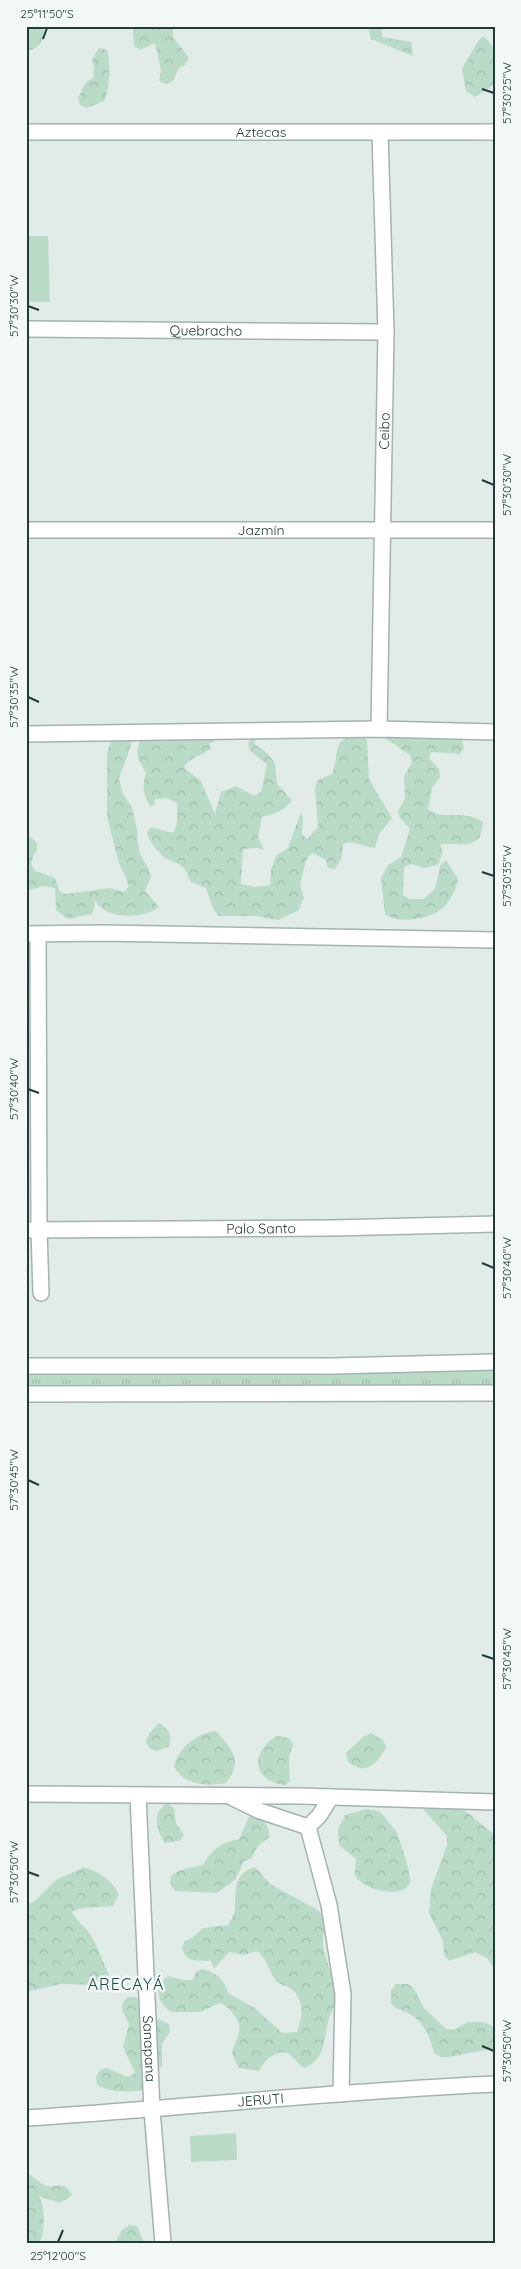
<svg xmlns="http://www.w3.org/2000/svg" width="521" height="2269" viewBox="0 0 521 2269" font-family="Quicksand,sans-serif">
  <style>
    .grass { fill: url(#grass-tufts) }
    .forest { fill: url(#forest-crowns) }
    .park { fill: #badbc8 }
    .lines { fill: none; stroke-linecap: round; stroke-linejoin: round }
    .street-casing { stroke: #a4b3b0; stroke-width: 18 }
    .street { stroke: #fff; stroke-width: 15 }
    .ticks { fill: none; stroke: #223b38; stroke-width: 2 }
    .labels { text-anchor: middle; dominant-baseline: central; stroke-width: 5; stroke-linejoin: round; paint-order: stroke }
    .street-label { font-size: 14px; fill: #223b38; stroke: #f1f8f5 }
    .quarter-label { font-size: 16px; letter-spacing: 1px; fill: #1f4c48; stroke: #f1f8f5 }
    .neatline { fill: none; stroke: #223b38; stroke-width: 2 }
    .ticks-label { font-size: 12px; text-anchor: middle; fill: #223b38 }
  </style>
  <defs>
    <pattern id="grass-tufts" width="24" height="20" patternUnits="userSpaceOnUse" patternTransform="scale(1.25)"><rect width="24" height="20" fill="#badbc8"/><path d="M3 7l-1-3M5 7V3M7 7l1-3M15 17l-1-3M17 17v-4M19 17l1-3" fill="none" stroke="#a0bdad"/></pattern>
    <pattern id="forest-crowns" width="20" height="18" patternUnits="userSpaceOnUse" patternTransform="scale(1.25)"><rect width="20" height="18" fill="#badbc8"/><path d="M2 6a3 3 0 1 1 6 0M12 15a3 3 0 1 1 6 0" fill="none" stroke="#a0bdad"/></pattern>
  </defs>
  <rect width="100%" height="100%" fill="#e1ebe8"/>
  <path class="grass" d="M 495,1370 L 495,1388 L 26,1392 L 26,1374 L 330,1374 Z"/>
  <path class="forest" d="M 26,26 L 42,26 L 44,31 C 44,42 37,50 26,51 Z
    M 136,26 L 173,26 L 173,37 L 189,58 L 185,65 L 179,68 L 173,81 L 165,84 L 159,81 L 161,70 L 155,43 L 140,50 L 134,46 L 133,31 Z
    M 368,26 L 382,26 L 382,37 L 411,42 L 413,56 L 371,39 Z
    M 484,36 L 495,49 L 495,84 L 475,97 L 466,91 L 462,69 L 478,41 Z
    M 99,48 L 107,50 L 108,53 C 110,66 110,90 104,101 L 87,108 L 80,105 L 78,98 L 86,82 L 93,78 L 94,67 L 92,59 Z
    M 357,732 L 363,735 L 367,741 L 369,779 L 392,818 L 379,834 L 375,848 L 349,842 L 343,844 L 342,858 L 335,869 L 328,868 L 326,860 L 313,853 L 308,857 L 305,864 L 300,885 L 304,898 L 298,911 L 278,920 L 256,916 L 218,916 L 212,906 L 206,888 L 190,881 C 186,868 182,864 169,860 C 163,859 148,840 147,833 L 151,827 L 173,833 C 179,824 177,813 177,803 L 167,798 L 155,799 L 154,805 L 150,806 C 143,793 142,787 146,773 C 137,759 134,750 143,735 L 215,738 L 214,742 L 209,743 L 211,748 C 203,756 188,757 184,768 L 201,781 L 215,814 L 221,792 L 236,786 L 254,796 L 261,792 L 267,764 L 250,751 L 248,744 L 251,737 L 256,738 L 254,744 L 266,752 L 275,763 L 277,784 L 292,800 C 285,811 273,814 262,817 L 258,837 L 264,850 L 257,848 L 243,849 L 241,884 L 255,887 L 270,885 L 271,870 L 276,856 L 288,848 L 301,812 L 303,819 L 302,834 L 307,839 L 318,827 L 315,788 L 318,780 L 332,774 C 341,750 330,743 357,732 Z
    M 460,734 L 464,748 L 460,754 L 431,752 L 429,758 L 439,769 L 440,777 L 432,788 L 428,809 C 444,822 462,808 483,822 L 480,837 C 468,850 455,841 440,845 L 443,852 L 438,865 L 424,868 L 411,864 L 404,867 L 403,895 L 409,899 L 423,899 L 435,889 L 440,866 L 446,860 L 458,879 C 456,889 451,900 444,907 C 431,919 399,925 385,914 L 381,878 L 388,865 L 401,857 L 410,829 L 400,818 L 398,812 L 405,798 L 404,776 L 412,763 L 410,755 L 380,735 Z
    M 112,738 L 132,738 L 131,745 L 119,779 L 123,794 L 132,807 L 137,829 L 139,852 L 149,870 L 151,877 L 145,891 L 159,907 C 147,917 122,918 108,912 C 102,909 97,903 92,899 L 95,904 L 92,914 L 68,919 L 56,910 L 55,888 L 43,886 L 26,891 L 26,836 L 32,838 L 37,843 L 37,851 L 33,857 L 31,864 L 35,871 L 55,878 L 60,892 L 66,894 L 110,888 L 124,892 L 129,886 L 118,860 L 107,816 L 107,753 Z
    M 159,1723 C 169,1729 173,1735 169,1747 L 156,1751 L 149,1748 L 146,1741 L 149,1734 Z
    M 216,1731 C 232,1750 244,1760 226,1783 C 208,1787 182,1785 174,1766 C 179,1747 197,1733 216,1731 Z
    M 371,1733 L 383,1740 L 386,1747 C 378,1764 364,1777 348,1761 L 346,1753 L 363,1737 Z
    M 276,1736 L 289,1738 L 293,1744 L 289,1757 L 290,1781 L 285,1785 C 252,1781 250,1753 276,1736 Z
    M 447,1796 L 495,1835 L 495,1970 L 487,1958 L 475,1952 L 449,1961 L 444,1956 L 443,1941 L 429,1913 L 431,1889 L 447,1845 L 447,1836 L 424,1810 L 425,1802 Z
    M 167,1803 L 174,1808 L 176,1823 L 184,1835 L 179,1841 L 165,1843 C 156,1829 151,1814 167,1803 Z
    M 366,1809 C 371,1810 377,1810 381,1813 C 383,1815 394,1828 396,1831 C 399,1836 412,1877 410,1882 C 404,1902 357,1888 355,1874 C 354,1870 356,1864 356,1859 L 339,1845 L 338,1829 L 345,1815 Z
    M 256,1815 C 265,1822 270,1825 269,1837 L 258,1846 L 251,1859 L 244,1861 L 235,1880 L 217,1893 L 175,1891 C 159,1871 189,1868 203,1865 C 212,1849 221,1843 239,1839 L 249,1817 Z
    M 84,1867 C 101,1873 110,1879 119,1894 L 113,1906 C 98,1908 85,1905 72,1912 C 77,1922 87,1928 92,1937 C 99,1949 102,1962 109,1974 L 102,1985 L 60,1984 L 26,1992 L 26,1905 L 35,1901 L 56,1880 Z
    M 255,1867 L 270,1884 L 316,1909 C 331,1919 322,1930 323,1944 C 324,1959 338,1986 337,1997 C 336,2004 331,2012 329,2019 C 323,2038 327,2059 304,2068 C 298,2064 294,2058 289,2054 C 278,2047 263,2062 259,2071 L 239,2068 L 232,2054 C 235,2039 245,2030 235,2016 C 230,2010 227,2006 220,2003 L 200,2012 L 171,2012 C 157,2002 153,1988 168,1976 L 183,1980 L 193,1980 L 196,1972 L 202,1969 C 215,1972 225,1979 228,1993 L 255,2008 L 282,2033 L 297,2032 C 303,2017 305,1999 290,1988 C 286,1985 280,1985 276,1981 C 269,1971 267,1958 257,1951 L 243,1955 L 229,1952 L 214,1969 L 211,1961 C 197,1960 187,1964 182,1948 L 185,1941 L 192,1938 L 203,1928 L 228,1925 C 230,1921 234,1915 235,1911 C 236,1893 232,1873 255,1867 Z
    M 396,1984 L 408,1984 L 414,1989 L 424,2008 L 446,2029 L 454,2030 L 468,2022 L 483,2022 L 495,2027 L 495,2048 L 449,2057 L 441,2057 L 434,2053 C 430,2036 424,2022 408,2013 C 401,2010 395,2009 391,2003 L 391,1991 Z
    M 128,1997 L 136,1997 L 155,2018 L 169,2024 L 170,2032 L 162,2044 L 162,2067 L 148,2069 L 146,2090 C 132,2092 111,2093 97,2085 L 96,2077 L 100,2070 L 107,2068 L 128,2077 L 135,2073 L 123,2047 L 129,2024 L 122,2010 L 123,2002 Z
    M 26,2173 C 34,2176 37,2181 44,2185 C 56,2191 62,2177 72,2195 L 60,2203 L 39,2196 C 45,2207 46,2232 39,2243 L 26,2243 Z
    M 129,2225 L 137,2226 L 144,2243 L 115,2243 L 122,2230 Z"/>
  <path class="park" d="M 26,236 L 48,236 L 50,302 L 26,302 Z
    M 236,2133 L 237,2160 L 191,2162 L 190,2136 Z"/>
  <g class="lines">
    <defs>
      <g id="street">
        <path id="s1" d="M 26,132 L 495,132"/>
        <path id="s2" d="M 26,329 L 386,332"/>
        <path id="s3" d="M 26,530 L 495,530"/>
        <path id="s4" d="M 379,729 L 386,332 L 380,133"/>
        <path d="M 26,734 L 379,729 L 495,732"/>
        <path d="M 26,934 L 103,933 L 495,940"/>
        <path d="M 38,934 L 39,1230 L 41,1293"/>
        <path id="s5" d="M 26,1230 L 333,1228 L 495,1224"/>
        <path d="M 26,1366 L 332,1366 L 495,1362"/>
        <path d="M 26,1394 L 495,1393"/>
        <path d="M 26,1794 L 300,1796 L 495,1802"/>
        <path id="s6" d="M 138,1795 L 152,2110 L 163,2243"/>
        <path d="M 231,1797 L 260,1811 L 308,1827 L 329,1905 L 343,1994 L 341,2094"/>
        <path d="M 308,1827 L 319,1816 L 331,1797"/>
        <path id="s7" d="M 26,2118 C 183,2108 338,2091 495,2084"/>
      </g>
    </defs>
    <use href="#street" class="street-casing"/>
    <use href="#street" class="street"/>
  </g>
  <path class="ticks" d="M 43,39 L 47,28M 482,89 L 494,93M 28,306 L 39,310M 482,480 L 494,485M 28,697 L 39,702M 482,872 L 494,876M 28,1089 L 39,1093M 482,1263 L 494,1268M 28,1480 L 39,1485M 482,1655 L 494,1659M 28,1872 L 39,1876M 482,2046 L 494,2051M 58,2242 L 63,2230"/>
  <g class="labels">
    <g class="street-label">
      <text stroke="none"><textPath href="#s1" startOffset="235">Aztecas</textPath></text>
      <text stroke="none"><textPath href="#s2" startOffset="180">Quebracho</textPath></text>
      <text stroke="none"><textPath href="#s4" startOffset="298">Ceibo</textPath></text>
      <text stroke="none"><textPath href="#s3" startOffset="235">Jazmín</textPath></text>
      <text stroke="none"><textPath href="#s5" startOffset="235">Palo Santo</textPath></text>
      <text stroke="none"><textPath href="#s6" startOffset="254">Sanapana</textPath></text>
      <text stroke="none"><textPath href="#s7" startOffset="235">JERUTI</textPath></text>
    </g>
    <g class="quarter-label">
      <text x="126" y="1984">ARECAYÁ</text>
    </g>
  </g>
  <rect width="521" height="2269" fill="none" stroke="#f1f8f5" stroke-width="55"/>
  <rect x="28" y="28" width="466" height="2214" class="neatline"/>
  <g class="ticks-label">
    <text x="47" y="18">25°11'50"S</text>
    <text transform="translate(507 93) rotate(-90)" y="4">57°30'25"W</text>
    <text transform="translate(14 306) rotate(-90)" y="4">57°30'30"W</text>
    <text transform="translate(507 485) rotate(-90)" y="4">57°30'30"W</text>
    <text transform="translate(14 697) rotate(-90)" y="4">57°30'35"W</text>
    <text transform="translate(507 876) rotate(-90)" y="4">57°30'35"W</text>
    <text transform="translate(14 1089) rotate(-90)" y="4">57°30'40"W</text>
    <text transform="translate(507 1268) rotate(-90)" y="4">57°30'40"W</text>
    <text transform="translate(14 1480) rotate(-90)" y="4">57°30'45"W</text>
    <text transform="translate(507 1659) rotate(-90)" y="4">57°30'45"W</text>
    <text transform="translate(14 1872) rotate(-90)" y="4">57°30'50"W</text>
    <text transform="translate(507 2051) rotate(-90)" y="4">57°30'50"W</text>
    <text x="58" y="2260">25°12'00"S</text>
  </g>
</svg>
